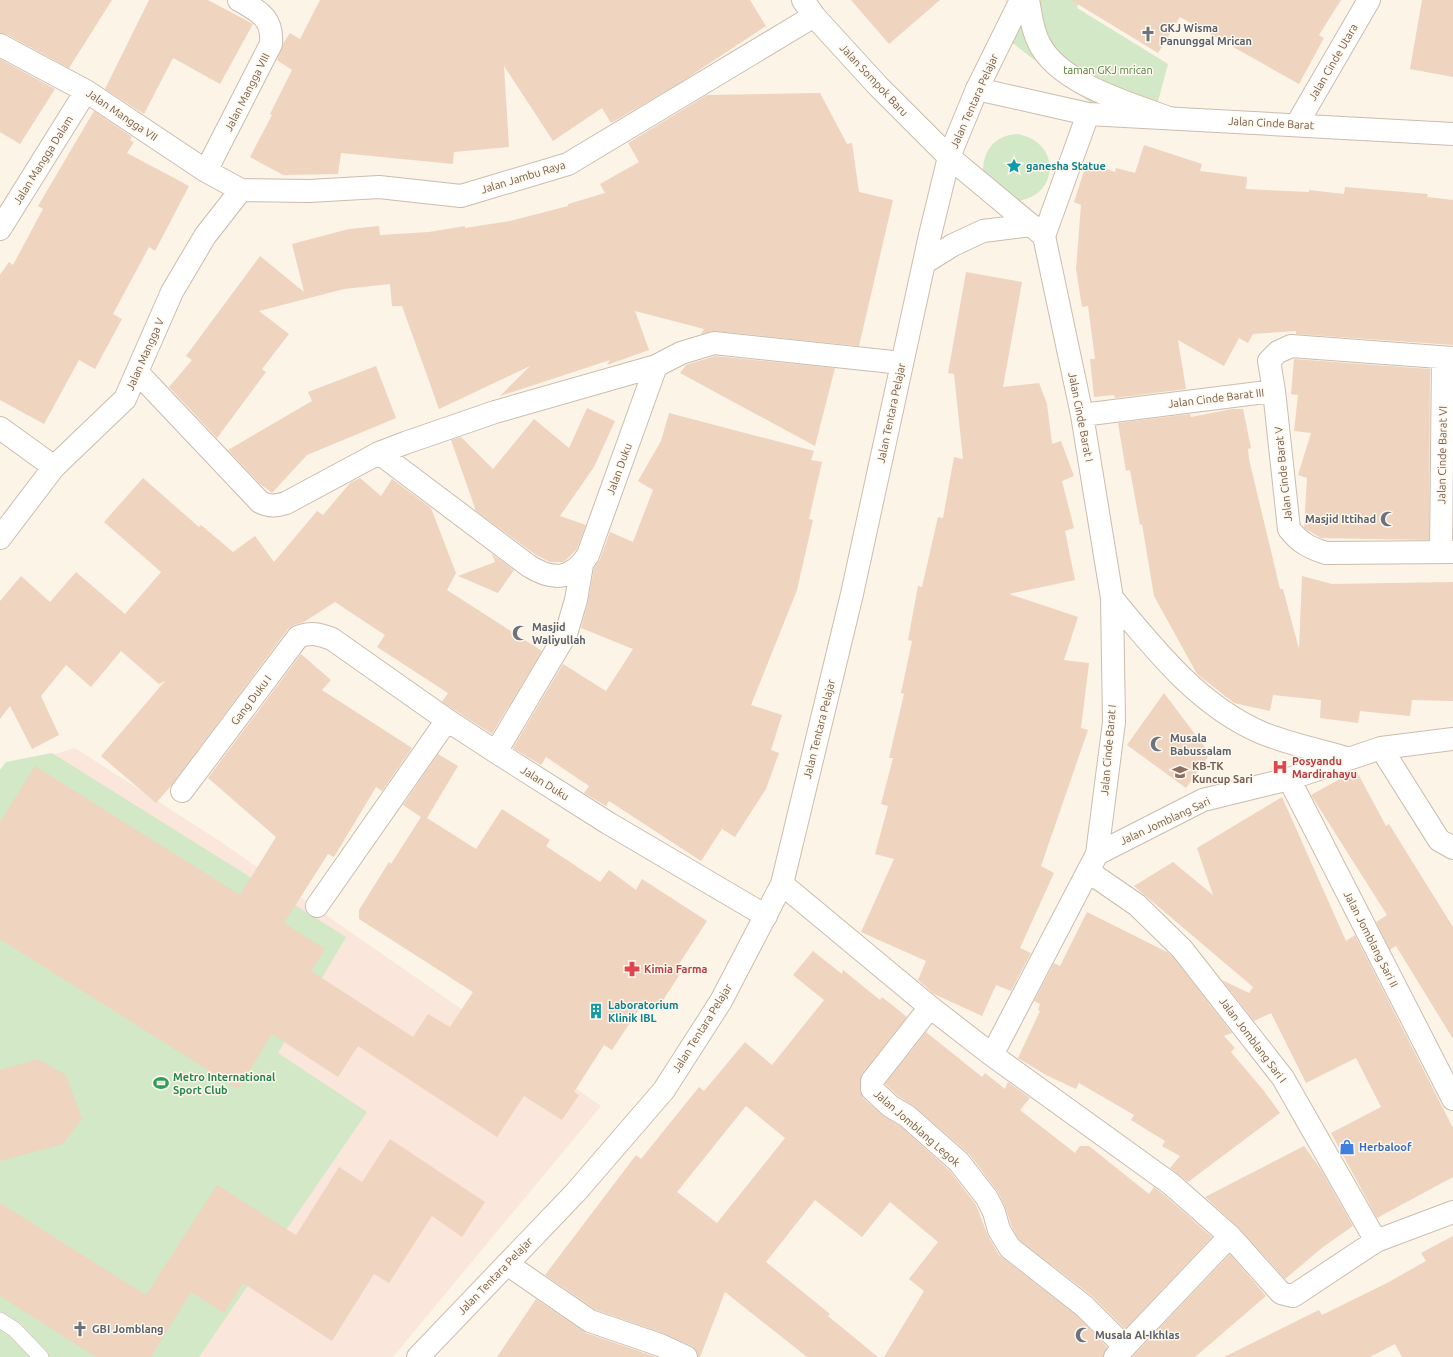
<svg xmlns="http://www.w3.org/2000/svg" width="1453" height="1357" viewBox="0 0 1453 1357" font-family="Ubuntu,sans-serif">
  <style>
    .commercial { fill: #fae6db }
    .green { fill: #d2e8c6 }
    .building { fill: #efd4c0; fill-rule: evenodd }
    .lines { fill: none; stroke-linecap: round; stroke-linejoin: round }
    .service-casing { stroke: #ccbcad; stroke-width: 16 }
    .minor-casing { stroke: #ccbcad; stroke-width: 24 }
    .tertiary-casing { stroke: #ccbcad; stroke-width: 24 }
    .secondary-casing { stroke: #cfbcab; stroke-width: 24 }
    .service { stroke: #fff; stroke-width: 15 }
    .minor { stroke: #fff; stroke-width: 22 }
    .tertiary { stroke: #fff; stroke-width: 22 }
    .secondary { stroke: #fff; stroke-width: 22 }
    .labels { text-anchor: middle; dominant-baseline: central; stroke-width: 3; stroke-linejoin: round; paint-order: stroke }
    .worship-label { font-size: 11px; font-weight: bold; fill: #5b616d; stroke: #fef8ed; text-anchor: start }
    .street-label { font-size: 11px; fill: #735c4d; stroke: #fef8ed }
    .park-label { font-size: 11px; fill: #557d48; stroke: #fef8ed }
    .culture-label { font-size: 11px; font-weight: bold; fill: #0d838f; stroke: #fef8ed; text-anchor: start }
    .health-label { font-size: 11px; font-weight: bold; fill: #be3a42; stroke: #fef8ed; text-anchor: start }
    .education-label { font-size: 11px; font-weight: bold; fill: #785e54; stroke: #fef8ed; text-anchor: start }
    .leisure-label { font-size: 11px; font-weight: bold; fill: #27864d; stroke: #fef8ed; text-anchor: start }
    .shop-label { font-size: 11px; font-weight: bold; fill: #366cbe; stroke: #fef8ed; text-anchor: start }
  </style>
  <rect width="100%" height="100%" fill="#fbf4e7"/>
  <path class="commercial" d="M 75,748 L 221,842 L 601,1106 L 393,1357 L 0,1357 L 0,771 Z"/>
  <path class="green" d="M 1027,0 L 1080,0 L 1077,8 L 1168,64 L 1156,109 L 1096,107 L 1006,38 Z
    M 1017,134 C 1065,142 1058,203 1010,201 L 983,173 C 983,150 994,136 1017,134 Z
    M 52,753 L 346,937 L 278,1053 L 367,1112 L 199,1357 L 0,1357 L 0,770 L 6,762 Z"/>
  <path class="building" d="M 0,0 L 112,0 L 69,68 L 6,34 L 0,33 Z
    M 149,0 L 208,0 L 253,24 L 220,84 L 173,58 L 144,114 L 105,89 Z
    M 320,0 L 750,0 L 766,26 L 678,84 L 611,123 L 602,108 L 553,141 L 504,66 L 509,147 L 454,152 L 453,164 L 341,153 L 338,174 L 283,175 L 250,157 L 272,115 L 270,114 L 292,70 L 277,60 L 284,42 L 290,33 L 300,39 Z
    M 851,0 L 940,0 L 889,44 Z
    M 1071,0 L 1341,0 L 1319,35 L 1324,38 L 1299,84 L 1180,17 L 1158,53 Z
    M 1422,0 L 1453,0 L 1453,77 L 1410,69 Z
    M 0,59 L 55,89 L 20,144 L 0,132 Z
    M 820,93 L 847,144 L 852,143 L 859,192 L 893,200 L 859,346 L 715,331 L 701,334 L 704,329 L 635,311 L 649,350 L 607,365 L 610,360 L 500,396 L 530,366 L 439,409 L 402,306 L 392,306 L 390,284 L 344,289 L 259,311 L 289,334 L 262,369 L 266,372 L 217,438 L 169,387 L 192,360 L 186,356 L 260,256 L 304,292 L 292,244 L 349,229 L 379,226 L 380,235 L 429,232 L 465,226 L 465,228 L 510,221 L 568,206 L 568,204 L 605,193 L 600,184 L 639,162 L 628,143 L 707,95 Z
    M 94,111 L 132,137 L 130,140 L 134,142 L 127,153 L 189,186 L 155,251 L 149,247 L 113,314 L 122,319 L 95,369 L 79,360 L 44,424 L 0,400 L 0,275 L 9,262 L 13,265 L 43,209 L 38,206 Z
    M 1144,145 L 1202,164 L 1200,171 L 1247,177 L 1246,189 L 1309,192 L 1309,190 L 1344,194 L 1345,187 L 1428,194 L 1427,197 L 1453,200 L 1453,345 L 1296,334 L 1296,331 L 1253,334 L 1248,343 L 1239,338 L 1224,366 L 1178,340 L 1186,389 L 1115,398 L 1114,395 L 1094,397 L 1090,359 L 1095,359 L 1088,306 L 1082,307 L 1076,269 L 1081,205 L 1074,202 L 1087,162 L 1115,172 L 1116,168 L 1135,173 Z
    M 966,272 L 1022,282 L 1003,387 L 1039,383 L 1047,404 L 1052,444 L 1061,441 L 1074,476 L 1062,481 L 1074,528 L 1065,531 L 1075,580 L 1009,594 L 1078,617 L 1064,660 L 1089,663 L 1081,728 L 1088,730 L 1041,866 L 1054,873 L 1020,948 L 1031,953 L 1011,991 L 996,985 L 982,1016 L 934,994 L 918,980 L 926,961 L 861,932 L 894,859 L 875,854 L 888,806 L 881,804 L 893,758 L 889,758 L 904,694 L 901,693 L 912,641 L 908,640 L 918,586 L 922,587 L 938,517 L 943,518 L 954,457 L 963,459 L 954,374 L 948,373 Z
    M 715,356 L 835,368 L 815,446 L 680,373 L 686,365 Z
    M 1294,359 L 1430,369 L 1429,540 L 1321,538 L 1304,528 L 1307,478 L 1298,475 L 1311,433 L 1294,431 L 1298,395 L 1291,394 Z
    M 376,366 L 396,418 L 307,455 L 272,493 L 259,483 L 228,450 L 312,401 L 308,392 Z
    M 587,408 L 615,421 L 594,467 L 560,516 L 586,525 L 577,549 L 564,562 L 550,562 L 536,555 L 476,511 L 451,440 L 461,437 L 493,469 L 534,419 L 569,448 Z
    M 1232,409 L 1243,409 L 1251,448 L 1248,449 L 1249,459 L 1280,589 L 1283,589 L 1299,649 L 1302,576 L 1332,584 L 1453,582 L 1453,701 L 1412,700 L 1410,716 L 1360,711 L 1358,723 L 1320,718 L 1321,700 L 1273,695 L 1270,711 L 1234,703 L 1197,674 L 1154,596 L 1142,524 L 1140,525 L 1130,470 L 1126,471 L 1118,423 L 1190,414 L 1191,417 Z
    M 669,413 L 814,451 L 811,460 L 822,462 L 809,519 L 813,520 L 797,590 L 751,705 L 782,715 L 771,750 L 779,753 L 766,789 L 735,837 L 722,829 L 701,861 L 609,801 L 606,806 L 584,793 L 589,786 L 546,757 L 541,765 L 513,748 L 563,664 L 606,691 L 633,649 L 581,628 L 588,602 L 594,568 L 600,559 L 610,532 L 633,542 L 653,490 L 638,481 L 661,441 Z
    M 143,478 L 199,527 L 201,525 L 233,552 L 255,536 L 274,562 L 317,511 L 323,515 L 350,483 L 360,478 L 381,496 L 392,479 L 431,508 L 456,573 L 447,590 L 542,651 L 492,734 L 442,702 L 448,693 L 377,647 L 385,635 L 335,602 L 304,622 L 294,625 L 288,629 L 171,786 L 156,803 L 101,756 L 165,681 L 159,684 L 121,651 L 91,687 L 66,665 L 41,696 L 59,735 L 32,749 L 10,706 L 0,719 L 0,601 L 21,576 L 50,602 L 76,572 L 125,614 L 161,572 L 104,522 Z
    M 492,554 L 514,570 L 498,593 L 458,576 L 495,562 Z
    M 301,654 L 331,680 L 322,690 L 412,748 L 382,791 L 376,787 L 334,857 L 328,854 L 284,923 L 325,949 L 311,971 L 413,1037 L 428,1014 L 450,1027 L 473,992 L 359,919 L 359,910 L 389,862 L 391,864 L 421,817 L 403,805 L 438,754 L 458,766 L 427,818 L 476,849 L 502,809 L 550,840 L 546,846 L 600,882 L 609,870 L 636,890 L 642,879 L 707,921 L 675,970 L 680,974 L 656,1011 L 643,1003 L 612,1050 L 604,1045 L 574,1092 L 579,1095 L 562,1120 L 524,1096 L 497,1137 L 358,1046 L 338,1077 L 272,1034 L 238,1089 L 0,939 L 0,822 L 35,766 L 240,895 L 276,837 L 208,778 Z
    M 1164,693 L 1210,754 L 1186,788 L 1127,745 Z
    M 1356,770 L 1386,826 L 1389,824 L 1453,927 L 1453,1039 L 1396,946 L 1390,950 L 1376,922 L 1387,915 L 1311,795 Z
    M 1282,797 L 1346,941 L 1355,935 L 1453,1128 L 1453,1177 L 1377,1218 L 1331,1133 L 1381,1107 L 1356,1058 L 1306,1083 L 1271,1013 L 1254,1021 L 1222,980 L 1249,993 L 1253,987 L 1134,886 L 1173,862 L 1213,895 L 1197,848 Z
    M 1087,912 L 1167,952 L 1173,957 L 1232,1033 L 1224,1036 L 1235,1048 L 1231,1052 L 1264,1091 L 1280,1113 L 1188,1182 L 1170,1168 L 1180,1156 L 1162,1146 L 1165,1141 L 1131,1120 L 1134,1115 L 1079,1083 L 1076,1089 L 1046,1075 L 1018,1058 L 1040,1011 L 1038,1010 L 1040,1004 L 1034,1001 L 1054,963 L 1060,966 Z
    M 813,951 L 842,974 L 843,970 L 880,1000 L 882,997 L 907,1017 L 862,1074 L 860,1089 L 863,1098 L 882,1115 L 900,1126 L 950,1171 L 976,1205 L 988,1236 L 999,1255 L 1076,1315 L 1107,1347 L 1103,1357 L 884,1357 L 924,1291 L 909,1279 L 938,1242 L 890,1202 L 862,1237 L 815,1200 L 766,1262 L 830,1314 L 828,1316 L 878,1357 L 807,1357 L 725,1292 L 700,1357 L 698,1357 L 696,1350 L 692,1346 L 665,1334 L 596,1310 L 545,1275 L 636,1155 L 641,1159 L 699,1087 L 704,1091 L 745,1042 L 772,1065 L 824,1000 L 793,975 ZM 746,1106 L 785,1138 L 717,1223 L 677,1192 Z
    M 926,1032 L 982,1077 L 985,1073 L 1005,1089 L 1008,1082 L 1030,1098 L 1020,1110 L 1075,1153 L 1080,1146 L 1089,1146 L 1149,1194 L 1154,1187 L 1163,1194 L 1212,1237 L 1125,1329 L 1092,1296 L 1019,1240 L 1011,1225 L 1006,1209 L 998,1192 L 969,1154 L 915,1107 L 898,1096 L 885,1084 Z
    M 38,1059 L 66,1075 L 82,1119 L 63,1144 L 0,1161 L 0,1070 Z
    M 390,1139 L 485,1202 L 462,1237 L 432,1216 L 389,1283 L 374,1274 L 332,1341 L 243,1283 L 224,1313 L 191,1292 L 151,1357 L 96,1357 L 0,1296 L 0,1203 L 146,1295 L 217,1185 L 296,1235 L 339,1167 L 362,1182 Z
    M 1304,1146 L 1320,1168 L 1353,1226 L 1323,1247 L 1285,1279 L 1239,1228 L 1205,1197 Z
    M 1453,1236 L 1453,1357 L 1402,1357 L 1395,1344 L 1370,1357 L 1224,1357 L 1319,1310 L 1322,1315 L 1387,1283 L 1426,1261 L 1421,1253 Z
    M 1230,1254 L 1266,1296 L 1195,1357 L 1132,1357 Z
    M 536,1299 L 586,1333 L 656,1357 L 497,1357 Z"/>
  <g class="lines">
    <defs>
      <path id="service" d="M 0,1320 L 14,1329 L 41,1357"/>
      <path id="minor" d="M 0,45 L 86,91 L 206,171 L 241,190 L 309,191 L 379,187 L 461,196 L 568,164 L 814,16
        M 1297,124 L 1369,0
        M 206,171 L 271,44 C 273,18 260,12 239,0
        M 0,229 L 86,91
        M 1044,236 L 1082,415 L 1112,598 L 1114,722 L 1097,854
        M 137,372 L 260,502 C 270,507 276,506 286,503 L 379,453 L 405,443 L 495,412 L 656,366 L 681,353 L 714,343 L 902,363
        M 1274,391 L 1289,529 C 1300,543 1310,548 1326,553 L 1453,552
        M 1082,415 L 1274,391 L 1269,361 L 1278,352 L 1291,346 L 1453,358
        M 0,428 L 54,467 L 125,399 L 172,292 L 205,236 L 241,190
        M 379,453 L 529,566 C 553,581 572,580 588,555 L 656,366
        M 0,538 L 54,467
        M 1441,552 L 1443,358
        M 1112,598 C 1155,650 1199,706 1262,733 C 1289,744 1319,750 1347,758
        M 1381,748 L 1439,840 L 1453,848
        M 496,752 L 566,634 L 576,600 L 582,565
        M 1289,779 L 1453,1099
        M 182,791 L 298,637 C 311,632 319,634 332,639 L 447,720 L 496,752 L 608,823 L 766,916
        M 1089,872 L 1137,905 L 1182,949 L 1283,1078 L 1376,1241
        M 782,884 L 930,1007 L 992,1055 L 1171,1184 L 1230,1236 L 1281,1293 L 1293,1296 L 1376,1241 L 1453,1212
        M 317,906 L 447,720
        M 930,1007 L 872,1081 L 872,1089 L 890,1106 L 907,1116 L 959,1162 L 987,1198 L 994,1212 L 999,1230 L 1010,1248 L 1084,1306 L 1124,1346
        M 992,1055 L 1097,854 L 1203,800 L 1289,779 L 1381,748 L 1453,739
        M 507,1264 L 590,1321 L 660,1345 L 686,1357
        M 1115,1357 L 1230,1236"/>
      <path id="tertiary" d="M 803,0 L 814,16 L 878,86 L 949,157 L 1044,236 L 1088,114
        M 977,89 L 1088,114 L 1453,134"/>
      <path id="secondary" d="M 1028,0 C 1031,15 1032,31 1040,45 C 1061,84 1129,103 1169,118
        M 924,263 L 953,245 L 983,231 L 1031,225
        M 418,1357 L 576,1192 L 664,1090 L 721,1001 L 782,884 L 852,594 L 930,235 L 949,157 L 977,89 L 1021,0"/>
    </defs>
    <use href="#service" class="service-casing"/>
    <use href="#minor" class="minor-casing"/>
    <use href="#tertiary" class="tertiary-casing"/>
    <use href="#secondary" class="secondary-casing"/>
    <use href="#service" class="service"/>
    <use href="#minor" class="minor"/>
    <use href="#tertiary" class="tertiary"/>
    <use href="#secondary" class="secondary"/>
  </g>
  <defs>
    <symbol id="church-bare" viewBox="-9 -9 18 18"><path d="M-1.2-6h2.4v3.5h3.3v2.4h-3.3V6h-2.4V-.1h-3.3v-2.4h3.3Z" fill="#6b7280" stroke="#fef8ed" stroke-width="2.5" paint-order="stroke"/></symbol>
    <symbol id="sight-bare" viewBox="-9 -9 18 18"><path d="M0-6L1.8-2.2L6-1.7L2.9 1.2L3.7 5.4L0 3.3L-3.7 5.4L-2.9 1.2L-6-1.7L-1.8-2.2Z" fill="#0f9aa8" stroke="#fef8ed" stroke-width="2.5" paint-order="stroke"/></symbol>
    <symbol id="mosque-bare" viewBox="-9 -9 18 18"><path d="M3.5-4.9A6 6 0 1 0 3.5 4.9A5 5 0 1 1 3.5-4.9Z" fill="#6b7280" stroke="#fef8ed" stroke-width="2.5" paint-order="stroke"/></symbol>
    <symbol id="hospital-bare" viewBox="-9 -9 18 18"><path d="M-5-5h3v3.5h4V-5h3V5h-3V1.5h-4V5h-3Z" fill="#e0444e" stroke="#fef8ed" stroke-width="2.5" paint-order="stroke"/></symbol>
    <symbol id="school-bare" viewBox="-9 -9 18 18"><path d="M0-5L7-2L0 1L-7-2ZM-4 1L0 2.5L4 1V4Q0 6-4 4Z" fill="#8d6e63" stroke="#fef8ed" stroke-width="2.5" paint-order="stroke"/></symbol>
    <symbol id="pharmacy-bare" viewBox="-9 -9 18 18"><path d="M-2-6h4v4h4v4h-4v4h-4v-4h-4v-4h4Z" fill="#e0444e" stroke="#fef8ed" stroke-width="2.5" paint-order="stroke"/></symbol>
    <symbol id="building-bare" viewBox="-9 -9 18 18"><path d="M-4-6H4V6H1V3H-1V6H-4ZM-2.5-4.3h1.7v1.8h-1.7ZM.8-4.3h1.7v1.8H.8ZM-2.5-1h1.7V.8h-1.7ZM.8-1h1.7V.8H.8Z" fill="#0f9aa8" stroke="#fef8ed" stroke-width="2.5" paint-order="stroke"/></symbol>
    <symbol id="stadium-bare" viewBox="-9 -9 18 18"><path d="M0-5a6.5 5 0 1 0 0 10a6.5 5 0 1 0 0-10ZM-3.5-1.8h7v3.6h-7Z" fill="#2e9e5b" stroke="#fef8ed" stroke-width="2.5" paint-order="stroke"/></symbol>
    <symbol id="shop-bare" viewBox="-9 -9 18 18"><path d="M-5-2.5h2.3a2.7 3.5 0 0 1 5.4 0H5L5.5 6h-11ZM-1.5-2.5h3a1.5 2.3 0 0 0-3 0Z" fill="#3f7fe0" stroke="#fef8ed" stroke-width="2.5" paint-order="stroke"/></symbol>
  </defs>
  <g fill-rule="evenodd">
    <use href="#church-bare" x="1137" y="23" width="22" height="22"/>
    <use href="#sight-bare" x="1003" y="155" width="22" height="22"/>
    <use href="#mosque-bare" x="1377" y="508" width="22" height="22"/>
    <use href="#mosque-bare" x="509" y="622" width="22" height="22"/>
    <use href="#mosque-bare" x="1147" y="733" width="22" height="22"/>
    <use href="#hospital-bare" x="1269" y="756" width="22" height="22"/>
    <use href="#school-bare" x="1169" y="761" width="22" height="22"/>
    <use href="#pharmacy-bare" x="621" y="958" width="22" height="22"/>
    <use href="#building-bare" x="585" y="1000" width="22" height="22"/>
    <use href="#stadium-bare" x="150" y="1072" width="22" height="22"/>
    <use href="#shop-bare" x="1336" y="1136" width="22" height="22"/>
    <use href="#church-bare" x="69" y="1318" width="22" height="22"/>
    <use href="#mosque-bare" x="1072" y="1324" width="22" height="22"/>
  </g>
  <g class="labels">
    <g class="worship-label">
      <text x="1160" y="28">GKJ Wisma<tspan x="1160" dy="13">Panunggal Mrican</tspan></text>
      <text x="1376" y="519" text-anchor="end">Masjid Ittihad</text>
      <text x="532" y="627">Masjid<tspan x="532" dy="13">Waliyullah</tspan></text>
      <text x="1170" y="738">Musala<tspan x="1170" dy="13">Babussalam</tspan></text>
      <text x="92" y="1329">GBI Jomblang</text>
      <text x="1095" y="1335">Musala Al-Ikhlas</text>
    </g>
    <g class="street-label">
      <text transform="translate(1333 62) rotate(-60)">Jalan Cinde Utara</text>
      <text transform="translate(874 80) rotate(47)">Jalan Sompok Baru</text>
      <text transform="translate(247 92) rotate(-63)">Jalan Mangga VIII</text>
      <text transform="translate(974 101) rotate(-66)">Jalan Tentara Pelajar</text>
      <text transform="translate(122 115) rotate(34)">Jalan Mangga VII</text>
      <text transform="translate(1271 123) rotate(3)">Jalan Cinde Barat</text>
      <text transform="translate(43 160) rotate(-58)">Jalan Mangga Dalam</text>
      <text transform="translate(523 177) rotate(-17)">Jalan Jambu Raya</text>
      <text transform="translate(145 354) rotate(-66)">Jalan Mangga V</text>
      <text transform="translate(1216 398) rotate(-7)">Jalan Cinde Barat III</text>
      <text transform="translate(891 413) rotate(-78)">Jalan Tentara Pelajar</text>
      <text transform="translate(1081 417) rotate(79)">Jalan Cinde Barat I</text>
      <text transform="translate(1442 455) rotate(-89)">Jalan Cinde Barat VI</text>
      <text transform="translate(619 469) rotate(-70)">Jalan Duku</text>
      <text transform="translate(1283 474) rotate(-96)">Jalan Cinde Barat V</text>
      <text transform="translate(251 700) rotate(-53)">Gang Duku I</text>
      <text transform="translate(819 729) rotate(-76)">Jalan Tentara Pelajar</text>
      <text transform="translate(1108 750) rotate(-85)">Jalan Cinde Barat I</text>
      <text transform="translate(545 783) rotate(32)">Jalan Duku</text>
      <text transform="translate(1165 821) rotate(-25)">Jalan Jomblang Sari</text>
      <text transform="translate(1371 939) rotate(63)">Jalan Jomblang Sari II</text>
      <text transform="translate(702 1028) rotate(-58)">Jalan Tentara Pelajar</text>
      <text transform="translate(1253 1040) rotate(53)">Jalan Jomblang Sari I</text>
      <text transform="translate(917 1128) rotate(41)">Jalan Jomblang Legok</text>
      <text transform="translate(495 1276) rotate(-46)">Jalan Tentara Pelajar</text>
    </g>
    <g class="park-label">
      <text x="1108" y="70">taman GKJ mrican</text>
    </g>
    <g class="culture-label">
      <text x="1026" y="166">ganesha Statue</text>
      <text x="608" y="1005">Laboratorium<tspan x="608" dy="13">Klinik IBL</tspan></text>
    </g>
    <g class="health-label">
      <text x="1292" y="761">Posyandu<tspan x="1292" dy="13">Mardirahayu</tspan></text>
      <text x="644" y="969">Kimia Farma</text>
    </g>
    <g class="education-label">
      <text x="1192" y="766">KB-TK<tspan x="1192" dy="13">Kuncup Sari</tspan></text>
    </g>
    <g class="leisure-label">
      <text x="173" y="1077">Metro International<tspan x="173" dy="13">Sport Club</tspan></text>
    </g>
    <g class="shop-label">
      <text x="1359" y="1147">Herbaloof</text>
    </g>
  </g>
</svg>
